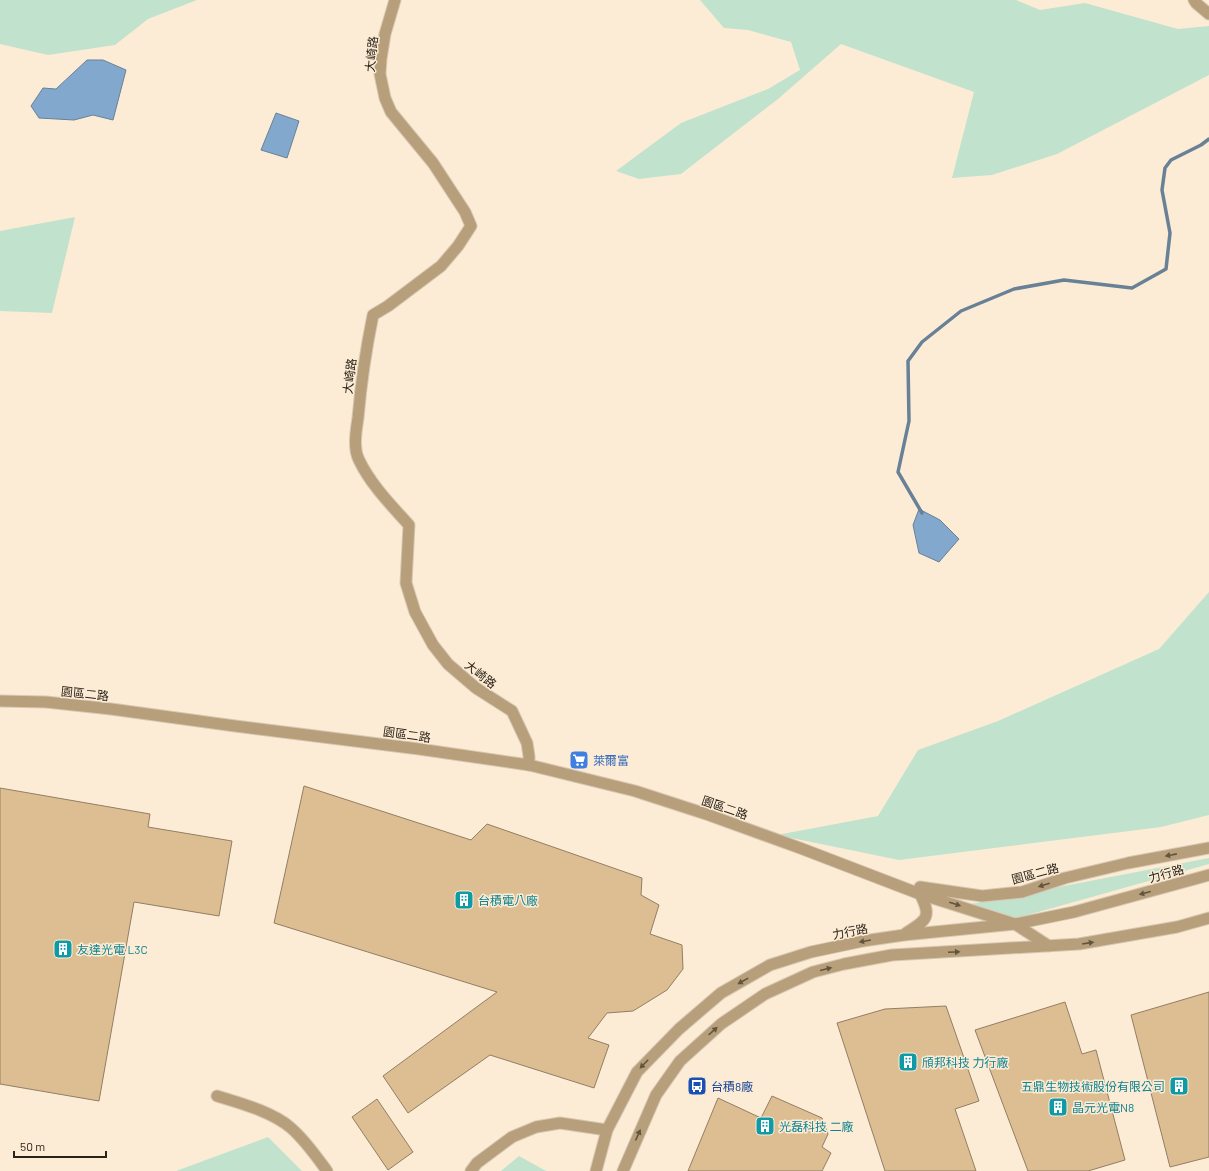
<svg xmlns="http://www.w3.org/2000/svg" width="1209" height="1171" viewBox="0 0 1209 1171" font-family="Barlow,'Noto Sans TC',sans-serif">
  <style>
    .green { fill: #c1e2cd }
    .water { fill: #82a9cd; stroke: #688197 }
    .lines { fill: none; stroke-linecap: round; stroke-linejoin: round }
    .stream { stroke: #688197; stroke-width: 3.5 }
    .building { fill: #dcbe92; stroke: #917e64 }
    .minor-casing { stroke: #d7c8b3; stroke-width: 13 }
    .tertiary-casing { stroke: #d7c8b3; stroke-width: 13 }
    .minor { stroke: #b69f7a; stroke-width: 11 }
    .tertiary { stroke: #b69f7a; stroke-width: 11 }
    .oneway { fill: #62553f }
    .labels { text-anchor: middle; dominant-baseline: central; stroke-width: 3; stroke-linejoin: round; paint-order: stroke }
    .street-label { font-size: 12px; fill: #2a2318; stroke: #fdecd5 }
    .shop-label { font-size: 12px; fill: #366cbe; stroke: #fdecd5; text-anchor: start }
    .culture-label { font-size: 12px; fill: #0d838f; stroke: #fdecd5; text-anchor: start }
    .transit-label { font-size: 12px; fill: #164399; stroke: #fdecd5; text-anchor: start }
  </style>
  <rect width="100%" height="100%" fill="#fdecd5"/>
  <path class="green" d="M 0,0 L 197,0 L 148,19 L 115,45 L 48,55 L 0,44 Z
    M 700,0 L 1016,0 L 1040,10 L 1085,3 L 1178,29 L 1209,26 L 1209,75 L 1057,154 L 992,175 L 952,178 L 974,92 L 841,44 L 778,99 L 681,174 L 639,179 L 616,171 L 681,123 L 768,89 L 800,70 L 791,42 L 748,30 L 724,28 Z
    M 75,217 L 52,313 L 0,311 L 0,231 Z
    M 1209,592 L 1209,815 L 1161,827 L 899,860 L 777,835 L 878,816 L 918,750 L 998,721 L 1159,649 Z
    M 1209,858 L 1209,864 L 1017,918 L 971,904 Z
    M 268,1137 L 302,1171 L 176,1171 Z
    M 519,1156 L 546,1171 L 501,1171 Z"/>
  <path class="water" d="M 87,60 L 103,60 L 126,70 L 113,120 L 93,115 L 74,120 L 39,118 L 31,106 L 43,88 L 56,89 Z
    M 276,113 L 299,121 L 287,158 L 261,150 Z
    M 919,509 L 940,520 L 959,539 L 939,562 L 919,553 L 913,525 Z"/>
  <g class="lines">
    <path class="stream" d="M 922,513 L 898,472 L 909,421 L 908,361 L 922,342 L 961,311 L 1014,289 L 1064,280 L 1132,288 L 1166,269 L 1170,233 L 1162,190 L 1165,168 L 1171,160 L 1201,145 L 1209,139"/>
  </g>
  <path class="building" d="M 304,786 L 471,840 L 487,824 L 642,878 L 641,895 L 659,905 L 650,934 L 682,945 L 683,969 L 667,990 L 633,1011 L 607,1013 L 588,1038 L 609,1045 L 594,1088 L 490,1055 L 408,1113 L 383,1076 L 497,992 L 274,923 Z
    M 0,788 L 150,814 L 148,827 L 232,841 L 219,916 L 134,902 L 99,1101 L 0,1084 Z
    M 1209,992 L 1209,1157 L 1170,1167 L 1131,1015 Z
    M 1065,1002 L 1082,1054 L 1096,1050 L 1125,1160 L 1088,1171 L 1028,1171 L 975,1030 Z
    M 946,1006 L 979,1101 L 955,1109 L 976,1171 L 885,1171 L 837,1023 L 885,1009 Z
    M 772,1096 L 822,1118 L 828,1134 L 822,1147 L 831,1153 L 822,1171 L 688,1171 L 718,1098 L 761,1118 Z
    M 377,1099 L 413,1152 L 388,1170 L 352,1117 Z"/>
  <g class="lines">
    <defs>
      <path id="minor" d="M 395,0 L 385,34 L 381,59 L 380,74 L 385,98 L 391,112 L 433,163 L 465,212 L 471,226 L 458,246 L 441,266 L 388,306 L 373,315 C 366,349 361,383 358,418 C 356,431 353,448 359,460 C 371,485 391,505 409,525 L 406,583 L 415,612 L 433,645 L 448,664 L 476,688 L 512,711 L 527,743 L 529,756 L 529,765
        M 1194,0 L 1196,3 L 1209,14
        M 217,1096 C 240,1103 273,1112 291,1128 C 305,1140 316,1156 327,1171
        M 471,1171 L 477,1163 L 512,1137 L 536,1127 L 560,1123 L 607,1130"/>
      <path id="tertiary" d="M 0,701 L 46,702 L 111,709 L 235,726 L 419,749 L 529,765 L 635,791 L 706,814 L 800,848 L 920,894 L 1015,924 L 1049,946
        M 920,887 L 982,896 L 1022,892 L 1065,878 L 1128,863 L 1209,848
        M 906,933 C 927,920 932,917 920,894
        M 596,1171 L 607,1130 L 637,1072 L 679,1029 L 721,993 L 770,965 L 811,952 L 863,941 L 904,935 L 1015,924 L 1074,912 L 1209,875
        M 623,1171 L 656,1095 L 680,1061 L 721,1024 L 765,994 L 813,972 L 844,964 L 892,955 L 1079,944 L 1177,927 L 1209,918"/>
    </defs>
    <use href="#minor" class="minor-casing"/>
    <use href="#tertiary" class="tertiary-casing"/>
    <use href="#minor" class="minor"/>
    <use href="#tertiary" class="tertiary"/>
  </g>
  <defs><path id="oneway-solid" d="M-6-.8H1V-3.2L6.5 0L1 3.2V.8H-6Z"/></defs>
  <g class="oneway">
    <use href="#oneway-solid" transform="translate(1171 855) rotate(169)"/>
    <use href="#oneway-solid" transform="translate(1044 885) rotate(162)"/>
    <use href="#oneway-solid" transform="translate(1145 893) rotate(165)"/>
    <use href="#oneway-solid" transform="translate(955 904) rotate(17)"/>
    <use href="#oneway-solid" transform="translate(865 941) rotate(170)"/>
    <use href="#oneway-solid" transform="translate(1088 943) rotate(-9)"/>
    <use href="#oneway-solid" transform="translate(954 952) rotate(-3)"/>
    <use href="#oneway-solid" transform="translate(826 969) rotate(-14)"/>
    <use href="#oneway-solid" transform="translate(743 981) rotate(151)"/>
    <use href="#oneway-solid" transform="translate(713 1031) rotate(-42)"/>
    <use href="#oneway-solid" transform="translate(644 1064) rotate(134)"/>
    <use href="#oneway-solid" transform="translate(638 1135) rotate(-66)"/>
  </g>
  <defs>
    <symbol id="supermarket-square" viewBox="-11 -11 22 22"><rect x="-9" y="-9" width="18" height="18" rx="4" fill="#3f7fe0" stroke="#fdecd5"/><path d="M-6-5.5h2.5l.6 2H6L4.5 2H-2.5L-4.4-4H-6ZM-1.5 3.2a1.3 1.3 0 1 0 .1 0ZM3 3.2a1.3 1.3 0 1 0 .1 0Z" fill="#fff"/></symbol>
    <symbol id="building-square" viewBox="-11 -11 22 22"><rect x="-9" y="-9" width="18" height="18" rx="4" fill="#0f9aa8" stroke="#fdecd5"/><path d="M-4-6H4V6H1V3H-1V6H-4ZM-2.5-4.3h1.7v1.8h-1.7ZM.8-4.3h1.7v1.8H.8ZM-2.5-1h1.7V.8h-1.7ZM.8-1h1.7V.8H.8Z" fill="#fff"/></symbol>
    <symbol id="bus-square" viewBox="-11 -11 22 22"><rect x="-9" y="-9" width="18" height="18" rx="4" fill="#1a4fb4" stroke="#fdecd5"/><path d="M-5-6H5V4H4V6H2V4H-2V6H-4V4H-5ZM-3.5-4V0h7V-4ZM-3.5 1.2v1.5H-2V1.2ZM2 1.2v1.5H3.5V1.2Z" fill="#fff"/></symbol>
  </defs>
  <g fill-rule="evenodd">
    <use href="#supermarket-square" x="568" y="749" width="22" height="22"/>
    <use href="#building-square" x="453" y="889" width="22" height="22"/>
    <use href="#building-square" x="52" y="938" width="22" height="22"/>
    <use href="#building-square" x="897" y="1051" width="22" height="22"/>
    <use href="#bus-square" x="686" y="1075" width="22" height="22"/>
    <use href="#building-square" x="1168" y="1075" width="22" height="22"/>
    <use href="#building-square" x="1047" y="1096" width="22" height="22"/>
    <use href="#building-square" x="754" y="1115" width="22" height="22"/>
  </g>
  <g class="labels">
    <g class="street-label">
      <text transform="translate(371 54) rotate(-84)">大崎路</text>
      <text transform="translate(349 376) rotate(-83)">大崎路</text>
      <text transform="translate(481 674) rotate(38)">大崎路</text>
      <text transform="translate(85 693) rotate(6)">園區二路</text>
      <text transform="translate(407 734) rotate(8)">園區二路</text>
      <text transform="translate(725 807) rotate(19)">園區二路</text>
      <text transform="translate(1035 873) rotate(-15)">園區二路</text>
      <text transform="translate(1166 873) rotate(-16)">力行路</text>
      <text transform="translate(850 931) rotate(-11)">力行路</text>
    </g>
    <g class="shop-label">
      <text x="593" y="760">萊爾富</text>
    </g>
    <g class="culture-label">
      <text x="478" y="900">台積電八廠</text>
      <text x="77" y="949">友達光電 L3C</text>
      <text x="922" y="1062">頎邦科技 力行廠</text>
      <text x="1165" y="1086" text-anchor="end">五鼎生物技術股份有限公司</text>
      <text x="1072" y="1107">晶元光電N8</text>
      <text x="779" y="1126">光磊科技 二廠</text>
    </g>
    <g class="transit-label">
      <text x="711" y="1086">台積8廠</text>
    </g>
  </g>
  <path d="M14 1151v6h92v-6" fill="none" stroke="#2a2318" stroke-width="2"/>
  <text x="20" y="1151" font-size="12" fill="#2a2318" stroke="#fdecd5" stroke-width="3" paint-order="stroke">50 m</text>
</svg>
